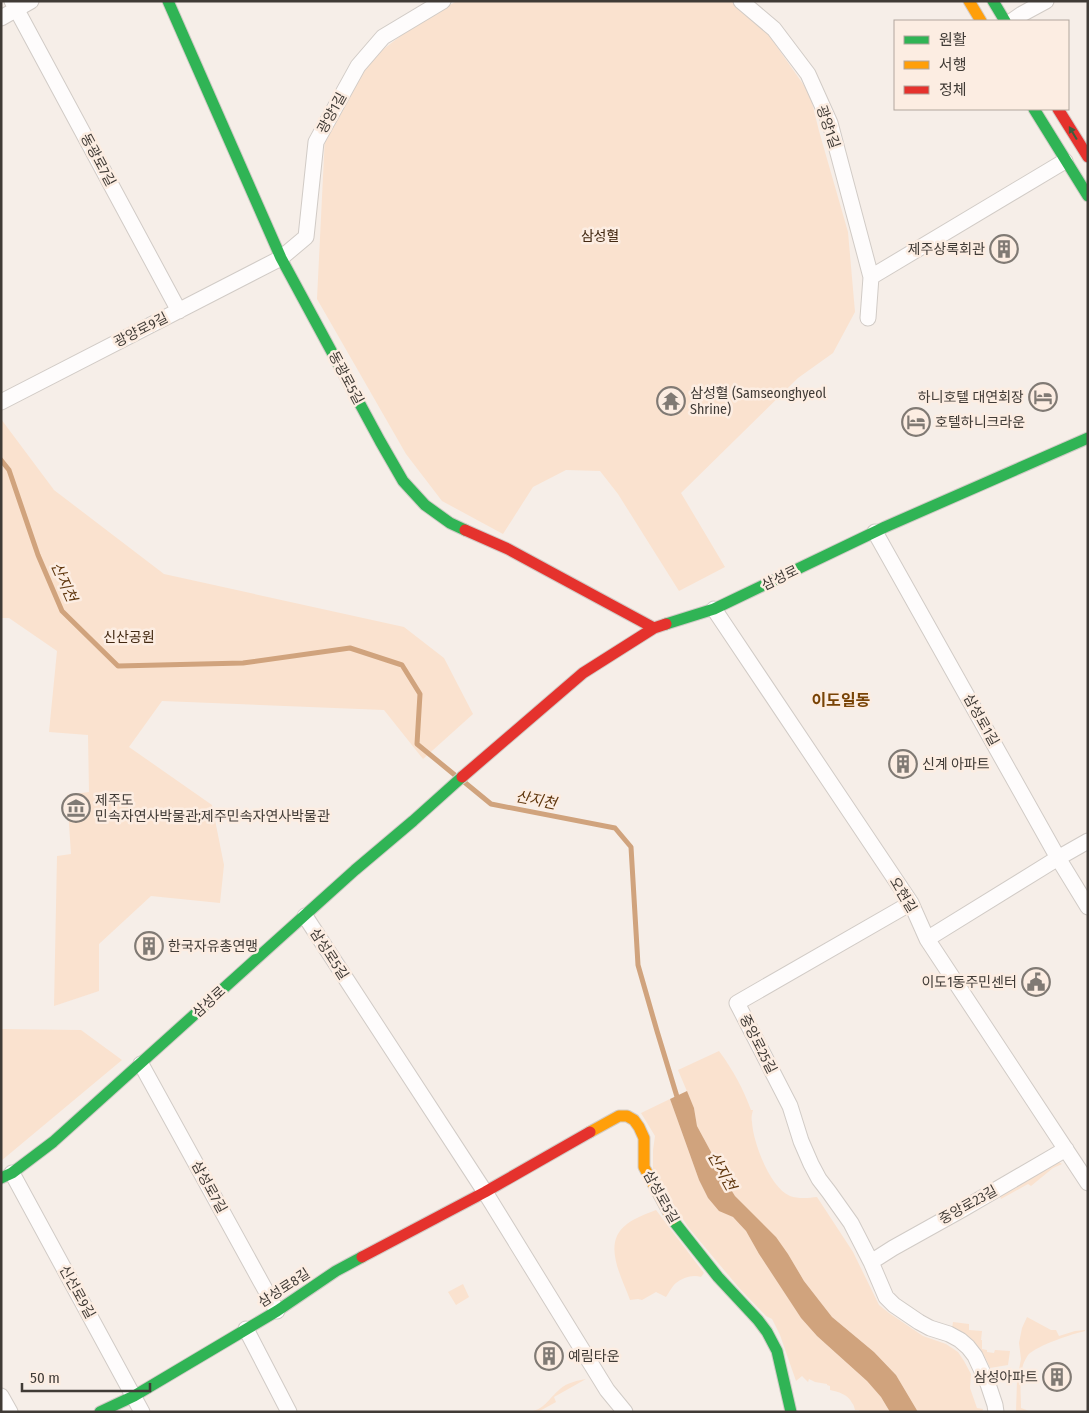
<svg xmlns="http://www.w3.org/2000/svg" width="1089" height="1413" viewBox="0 0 1089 1413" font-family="'Fira Sans Condensed','Noto Sans KR',sans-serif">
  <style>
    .green { fill: #fae2cf }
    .water { fill: #d0a37d }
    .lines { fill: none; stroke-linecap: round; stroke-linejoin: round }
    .stream { stroke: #d0a37d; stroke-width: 5 }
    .street-casing { stroke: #d1cbc6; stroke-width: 17 }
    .fast-casing { stroke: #d1cbc6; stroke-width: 13 }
    .slow-casing { stroke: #d1cbc6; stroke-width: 13 }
    .jam-casing { stroke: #d1cbc6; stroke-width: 13 }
    .street { stroke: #fefcfc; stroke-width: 15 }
    .fast { stroke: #30b455; stroke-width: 11 }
    .slow { stroke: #ff9f0a; stroke-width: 11 }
    .jam { stroke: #e5322d; stroke-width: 11 }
    .oneway { fill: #3b5f3f }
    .labels { text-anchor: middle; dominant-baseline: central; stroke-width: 5; stroke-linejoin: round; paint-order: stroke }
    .street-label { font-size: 14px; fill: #403b36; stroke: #fcede2 }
    .park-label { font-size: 14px; fill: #422811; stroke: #fcede2 }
    .poi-label { font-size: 14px; fill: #403b36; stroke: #fcede2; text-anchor: start }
    .water-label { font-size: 15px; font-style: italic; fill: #5f360d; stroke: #fcede2 }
    .quarter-label { font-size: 16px; font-weight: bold; fill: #794305; stroke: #fcede2 }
  </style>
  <rect width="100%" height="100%" fill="#f6eee8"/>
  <path class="green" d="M 457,1 L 732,1 L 768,34 L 810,94 L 819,131 L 848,232 L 855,312 L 833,353 L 798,378 L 681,493 L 725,567 L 679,591 L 618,494 L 600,471 L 566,470 L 533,487 L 503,534 L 442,501 L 406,454 L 317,299 L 325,136 L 339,109 L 372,58 L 416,24 Z
    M 1,419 L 54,490 L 164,574 L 404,627 L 444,658 L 473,714 L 423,759 L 384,710 L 162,701 L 129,747 L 212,805 L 224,865 L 220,903 L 151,896 L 99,944 L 99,991 L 54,1006 L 57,856 L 71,854 L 67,795 L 89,792 L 88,735 L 49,732 L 57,651 L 9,618 L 1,618 Z
    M 1,1029 L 81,1030 L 122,1060 L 1,1161 Z
    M 719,1051 C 733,1070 743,1088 751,1110 L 753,1110 C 752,1114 751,1118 752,1122 C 753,1142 770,1188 790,1196 C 798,1199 809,1198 817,1197 L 853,1252 L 879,1305 L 889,1313 L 923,1336 L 946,1344 L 958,1352 L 964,1361 L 971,1374 L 970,1388 L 977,1408 L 983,1409 L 982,1412 L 918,1412 L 896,1375 L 874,1352 L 832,1317 L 804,1281 L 788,1254 L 776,1238 L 735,1196 L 725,1180 L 717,1163 L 697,1126 L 694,1108 L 678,1070 Z
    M 670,1099 L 699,1180 L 708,1198 L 719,1210 L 733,1217 L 746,1231 L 759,1254 L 801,1318 L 817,1336 L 867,1381 L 881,1397 L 890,1412 L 859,1412 L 859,1410 L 855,1410 C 854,1407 854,1405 852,1403 C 848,1394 838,1392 830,1390 L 830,1386 L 827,1385 L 827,1384 L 815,1382 L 809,1379 L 808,1382 L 802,1376 L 796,1381 L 780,1335 L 772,1319 L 766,1316 L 740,1289 L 688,1227 L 653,1172 L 653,1150 L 655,1136 L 641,1113 Z
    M 1059,1162 L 1062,1164 L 1053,1168 L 1031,1186 L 1028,1184 L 1001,1199 L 1000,1196 Z
    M 656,1210 L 704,1273 L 701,1277 C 693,1274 682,1278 676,1283 C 672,1286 669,1293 666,1297 L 656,1292 L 642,1300 L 638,1299 L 630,1300 C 622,1277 601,1243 627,1224 C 635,1218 646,1214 656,1210 Z
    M 463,1284 L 469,1297 L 456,1305 L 448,1292 Z
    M 1027,1317 L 1051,1330 L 1056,1330 L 1059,1336 L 1075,1331 L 1085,1330 L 1085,1331 C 1072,1334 1038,1345 1028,1355 C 1026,1358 1024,1362 1023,1365 C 1019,1377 1021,1396 1021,1408 L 1032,1412 L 1016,1412 L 1017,1380 L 1021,1359 L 1019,1343 L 1022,1328 Z
    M 953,1322 L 969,1324 L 969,1330 L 982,1331 L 981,1340 L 982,1340 L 982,1349 L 987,1350 L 987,1352 L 994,1353 L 995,1350 L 1010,1351 L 1008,1365 L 990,1368 C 982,1347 971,1341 952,1329 Z
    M 586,1379 L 554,1397 L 556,1402 L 538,1412 L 528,1412 C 545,1410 548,1399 560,1389 C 566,1383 579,1380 586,1379 Z"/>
  <path class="water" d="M 687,1091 L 694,1108 L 697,1126 L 717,1163 L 725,1180 L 735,1196 L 776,1237 L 788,1254 L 804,1281 L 832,1317 L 874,1352 L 896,1375 L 918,1412 L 890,1412 L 881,1397 L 867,1381 L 817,1336 L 801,1318 L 759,1254 L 746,1231 L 733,1217 L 719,1211 L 708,1198 L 699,1180 L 670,1099 Z"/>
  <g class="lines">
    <path class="stream" d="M 1,460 L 9,470 L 38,555 L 62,611 L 118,666 L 243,663 L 350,648 L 402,665 L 420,694 L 417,744 L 456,776
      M 463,781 L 491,804 L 615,828 L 631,847 L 638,965 L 657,1031 L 678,1100"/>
    <defs>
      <path id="street" d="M 12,1 L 179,311
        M 741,1 L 774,29 L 808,74 L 830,123 L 871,277 L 868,318
        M 1,18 L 31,1
        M 1012,21 L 1022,14 L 1046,1
        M 871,277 L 1065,161
        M 1,402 L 281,258 L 306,237 L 316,142 L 358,66 L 383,37 L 443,1
        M 875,532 L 1058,858 L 1088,907
        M 714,609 L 911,903 L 927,939 L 1088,1183
        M 911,903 L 737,1003 L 790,1106 L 801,1141 L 811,1164 L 819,1179 L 829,1192 L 851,1223 L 871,1262 L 886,1297 L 894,1305 L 919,1322 L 930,1328 L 949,1334 L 960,1340 L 968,1347 L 975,1356 L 988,1384 L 995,1405 L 996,1412
        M 305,916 L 485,1192 L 607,1390 L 625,1412
        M 927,939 L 1058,858 L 1088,841
        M 141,1064 L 277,1311
        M 12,1173 L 142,1412
        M 871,1262 L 893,1248 L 963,1209 L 1066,1149
        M 246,1329 L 289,1412
        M 1,1396 L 10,1412"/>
      <path id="fast" d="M 168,1 L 281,258 L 380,441 L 403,481 L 425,505 L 450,523 L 465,530
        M 993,1 L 1005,21
        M 1034,109 L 1088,196
        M 666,624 L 714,609 L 885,527 L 1088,438
        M 1,1178 L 12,1173 L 53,1142 L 355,870 L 413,821 L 462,777
        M 672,1219 L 718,1277 L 758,1320 L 767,1332 L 777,1351 L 791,1412
        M 100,1412 L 134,1396 L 277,1311 L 336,1271 L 362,1257"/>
      <path id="slow" d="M 969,1 L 981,21
        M 590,1132 L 619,1116 L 627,1116 L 634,1120 L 639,1127 L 644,1138 L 644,1167 L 672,1219"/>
      <path id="jam" d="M 1058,109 L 1088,157
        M 465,530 L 508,549 L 654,628
        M 462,777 L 583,673 L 654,628 L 666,624
        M 362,1257 L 485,1192 L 590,1132"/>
    </defs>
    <use href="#street" class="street-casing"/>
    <use href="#fast" class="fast-casing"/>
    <use href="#slow" class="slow-casing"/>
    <use href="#jam" class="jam-casing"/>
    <use href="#street" class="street"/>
    <use href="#fast" class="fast"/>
    <use href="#slow" class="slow"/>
    <use href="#jam" class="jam"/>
  </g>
  <defs><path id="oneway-solid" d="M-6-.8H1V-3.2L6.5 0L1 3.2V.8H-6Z" transform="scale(1.25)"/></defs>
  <use class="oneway" href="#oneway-solid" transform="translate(1073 133) rotate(-121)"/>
  <defs>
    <symbol id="building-ring" viewBox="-11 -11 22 22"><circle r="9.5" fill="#fcede2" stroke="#807a74" stroke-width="1.5"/><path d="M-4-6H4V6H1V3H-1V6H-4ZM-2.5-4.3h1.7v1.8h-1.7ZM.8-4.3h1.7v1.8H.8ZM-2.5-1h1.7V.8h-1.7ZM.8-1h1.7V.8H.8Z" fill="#807a74"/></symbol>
    <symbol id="hotel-ring" viewBox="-11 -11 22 22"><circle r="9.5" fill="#fcede2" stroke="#807a74" stroke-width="1.5"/><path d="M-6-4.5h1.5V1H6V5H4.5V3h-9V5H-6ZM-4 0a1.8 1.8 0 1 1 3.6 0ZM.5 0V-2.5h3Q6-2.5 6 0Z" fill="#807a74"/></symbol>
    <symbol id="temple-ring" viewBox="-11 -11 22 22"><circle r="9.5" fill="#fcede2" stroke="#807a74" stroke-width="1.5"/><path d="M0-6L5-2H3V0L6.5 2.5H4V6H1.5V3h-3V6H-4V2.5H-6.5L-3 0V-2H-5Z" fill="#807a74"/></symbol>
    <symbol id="museum-ring" viewBox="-11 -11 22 22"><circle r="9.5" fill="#fcede2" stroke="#807a74" stroke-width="1.5"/><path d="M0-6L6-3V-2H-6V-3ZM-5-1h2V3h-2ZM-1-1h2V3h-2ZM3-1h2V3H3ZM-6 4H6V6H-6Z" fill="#807a74"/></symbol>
    <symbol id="civic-ring" viewBox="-11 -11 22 22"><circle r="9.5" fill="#fcede2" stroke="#807a74" stroke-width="1.5"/><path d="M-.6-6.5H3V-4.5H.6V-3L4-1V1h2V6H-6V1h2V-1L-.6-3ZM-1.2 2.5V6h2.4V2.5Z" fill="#807a74"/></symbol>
  </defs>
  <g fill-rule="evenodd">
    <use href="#building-ring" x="988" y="233" width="32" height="32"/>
    <use href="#hotel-ring" x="1027" y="381" width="32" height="32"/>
    <use href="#temple-ring" x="655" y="385" width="32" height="32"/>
    <use href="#hotel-ring" x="900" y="406" width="32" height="32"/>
    <use href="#building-ring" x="887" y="748" width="32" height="32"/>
    <use href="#museum-ring" x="60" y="792" width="32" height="32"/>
    <use href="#building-ring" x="133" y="930" width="32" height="32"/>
    <use href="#civic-ring" x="1020" y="966" width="32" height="32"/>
    <use href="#building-ring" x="533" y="1340" width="32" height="32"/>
    <use href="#building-ring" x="1041" y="1361" width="32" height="32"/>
  </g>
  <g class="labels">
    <g class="street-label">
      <text transform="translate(332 113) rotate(-61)">광양1길</text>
      <text transform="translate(828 127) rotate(71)">광양1길</text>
      <text transform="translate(98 160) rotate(62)">동광로7길</text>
      <text transform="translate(141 330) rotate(-27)">광양로9길</text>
      <text transform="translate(346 378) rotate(62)">동광로5길</text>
      <text transform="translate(780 578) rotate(-26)">삼성로</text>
      <text transform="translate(981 720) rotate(61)">삼성로1길</text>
      <text transform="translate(903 895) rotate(59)">오현길</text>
      <text transform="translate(329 954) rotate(57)">삼성로5길</text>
      <text transform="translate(209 1002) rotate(-42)">삼성로</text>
      <text transform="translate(758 1044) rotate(63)">중앙로25길</text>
      <text transform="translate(209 1187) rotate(61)">삼성로7길</text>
      <text transform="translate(661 1197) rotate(61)">삼성로5길</text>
      <text transform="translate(968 1205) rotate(-29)">중앙로23길</text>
      <text transform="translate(284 1288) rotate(-33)">삼성로8길</text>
      <text transform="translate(77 1292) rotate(61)">신선로9길</text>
    </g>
    <g class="park-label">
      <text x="600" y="236">삼성혈</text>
      <text x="129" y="637">신산공원</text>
    </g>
    <g class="poi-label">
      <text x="985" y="249" text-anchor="end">제주상록회관</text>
      <text x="690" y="393">삼성혈 (Samseonghyeol<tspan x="690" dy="16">Shrine)</tspan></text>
      <text x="1024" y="397" text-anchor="end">하니호텔 대연회장</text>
      <text x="935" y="422">호텔하니크라운</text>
      <text x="922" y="764">신계 아파트</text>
      <text x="95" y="800">제주도<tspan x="95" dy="16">민속자연사박물관;제주민속자연사박물관</tspan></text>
      <text x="168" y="946">한국자유총연맹</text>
      <text x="1017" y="982" text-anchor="end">이도1동주민센터</text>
      <text x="568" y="1356">예림타운</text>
      <text x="1038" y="1377" text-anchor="end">삼성아파트</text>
    </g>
    <g class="water-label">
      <text transform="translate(64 582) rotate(66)">산지천</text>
      <text transform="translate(536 800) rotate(11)">산지천</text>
      <text transform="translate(722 1171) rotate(61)">산지천</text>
    </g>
    <g class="quarter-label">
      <text x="841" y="700">이도일동</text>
    </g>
  </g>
  <rect width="1089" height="1413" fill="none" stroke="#403b36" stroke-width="5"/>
  <rect x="894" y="20" width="175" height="90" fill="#fcede2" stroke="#b1a69d"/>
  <rect x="904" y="36" width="25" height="8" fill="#30b455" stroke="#b1a69d"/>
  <text x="939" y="45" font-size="15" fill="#403b36">원활</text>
  <rect x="904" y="61" width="25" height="8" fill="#ff9f0a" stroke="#b1a69d"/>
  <text x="939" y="70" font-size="15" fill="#403b36">서행</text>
  <rect x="904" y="86" width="25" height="8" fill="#e5322d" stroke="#b1a69d"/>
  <text x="939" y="95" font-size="15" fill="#403b36">정체</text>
  <path d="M22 1383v8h128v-8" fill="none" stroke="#403b36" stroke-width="2.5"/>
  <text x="30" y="1383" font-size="15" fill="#403b36" stroke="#fcede2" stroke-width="4" paint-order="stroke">50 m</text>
</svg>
